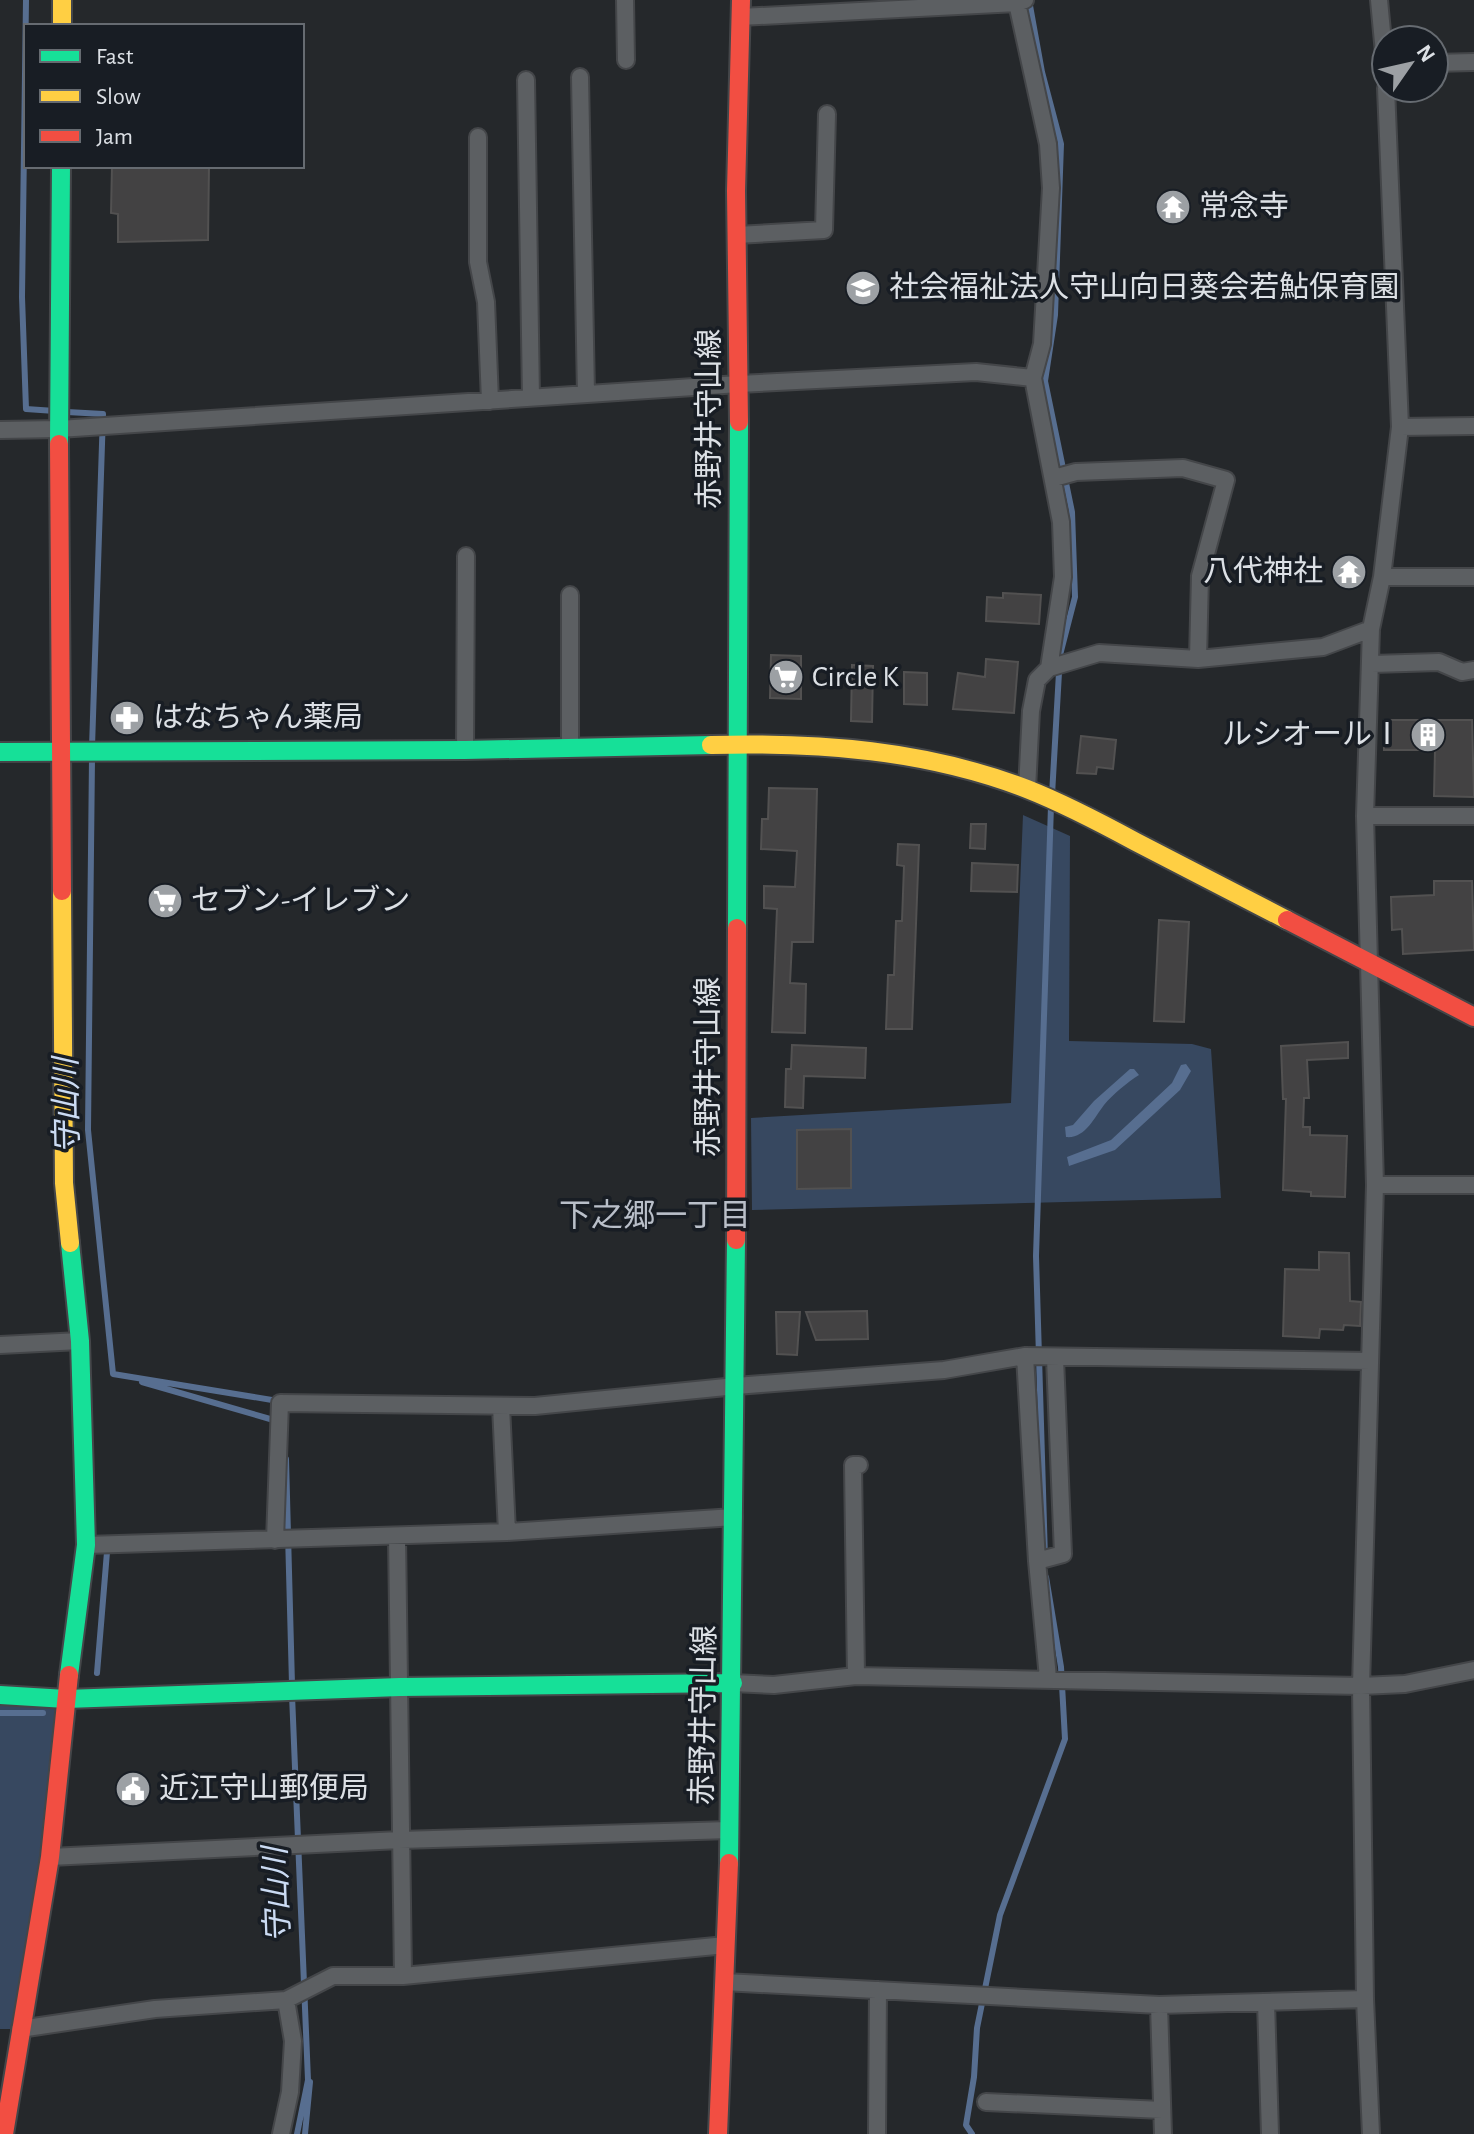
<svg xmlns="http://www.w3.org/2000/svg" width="1474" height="2134" viewBox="0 0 1474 2134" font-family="'Alegreya Sans','Noto Sans JP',sans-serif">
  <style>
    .green { fill: #374860 }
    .water { fill: #576e90 }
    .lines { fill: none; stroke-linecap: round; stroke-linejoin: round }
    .stream { stroke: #576e90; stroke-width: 6 }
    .building { fill: #434243; stroke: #525151; stroke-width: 2 }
    .street-casing { stroke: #444649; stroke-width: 20 }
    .fast-casing { stroke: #444649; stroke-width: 22 }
    .slow-casing { stroke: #444649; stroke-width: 22 }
    .jam-casing { stroke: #444649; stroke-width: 22 }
    .street { stroke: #5c5f62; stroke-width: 16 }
    .fast { stroke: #16e098; stroke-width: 18 }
    .slow { stroke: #ffcf43; stroke-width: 18 }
    .jam { stroke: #f24e42; stroke-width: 18 }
    .labels { text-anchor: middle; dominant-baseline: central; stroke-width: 7; stroke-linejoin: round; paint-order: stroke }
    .poi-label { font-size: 30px; fill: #dce0e5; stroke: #181d24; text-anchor: start }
    .street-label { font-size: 30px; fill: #dce0e5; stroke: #181d24 }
    .water-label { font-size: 32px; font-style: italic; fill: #cbdbf3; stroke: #181d24 }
    .neighbourhood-label { font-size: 32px; fill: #b9bfc9; stroke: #181d24 }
  </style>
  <rect width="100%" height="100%" fill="#25282b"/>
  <path class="green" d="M 1023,815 L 1070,836 L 1069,1041 L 1192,1044 L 1211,1049 L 1221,1198 L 752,1210 L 751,1118 L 1011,1103 Z
    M 0,1695 L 66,1699 L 20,2029 L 0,2029 Z"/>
  <path class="water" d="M 1186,1064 L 1191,1071 L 1180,1090 L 1115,1150 L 1069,1166 L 1067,1157 L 1111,1140 L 1172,1083 L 1181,1065 Z
    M 1130,1069 L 1134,1069 L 1139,1075 C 1128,1082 1113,1094 1104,1105 C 1094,1118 1085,1139 1066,1137 L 1065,1127 L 1073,1125 L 1094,1101 Z"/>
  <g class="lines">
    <path class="stream" d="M 26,0 L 22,297 L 26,409 L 55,411
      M 1029,0 L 1042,72 L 1061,144 L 1055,315 L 1045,381 L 1072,512 L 1075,597 L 1060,655 L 1052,795
      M 67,412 L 103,414 L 92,747
      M 92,758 L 88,1130 L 113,1374 L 278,1401
      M 142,1382 L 277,1421
      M 286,1459 L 292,1684
      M 1045,1558 L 1036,1256 L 1051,806
      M 97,1673 L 107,1552
      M 292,1695 L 308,2080 L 297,2134
      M 0,1713 L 43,1713
      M 305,2134 L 310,2082
      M 972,2134 L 966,2125 L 974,2077 L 977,2028 L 1000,1915 L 1065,1739 L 1061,1667 L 1046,1577"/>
  </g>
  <path class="building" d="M 112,166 L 209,166 L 208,240 L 118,242 L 118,214 L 111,213 Z
    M 1003,593 L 1041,595 L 1039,624 L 986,621 L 987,597 L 1003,598 Z
    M 771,655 L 801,656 L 801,699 L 770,698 Z
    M 986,659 L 1018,662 L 1014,713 L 953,709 L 958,673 L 985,677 Z
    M 852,665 L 873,666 L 872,722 L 851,721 Z
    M 904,672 L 927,673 L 927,705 L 904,704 Z
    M 1384,720 L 1472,720 L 1474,797 L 1434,796 L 1435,750 L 1384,750 Z
    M 1081,736 L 1116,740 L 1113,769 L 1097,767 L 1096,774 L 1077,773 Z
    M 769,788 L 817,789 L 813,942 L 792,942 L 790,983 L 806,984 L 805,1033 L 772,1032 L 777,909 L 764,908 L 764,886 L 795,887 L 797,851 L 761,849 L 762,819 L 768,819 Z
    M 971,824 L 986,824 L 985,849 L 970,848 Z
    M 898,844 L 919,845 L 912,1029 L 886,1029 L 888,975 L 894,975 L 896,921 L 902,921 L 904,866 L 897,865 Z
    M 972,863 L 1018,865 L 1017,892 L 971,891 Z
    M 1434,881 L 1472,881 L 1474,950 L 1403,954 L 1402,929 L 1392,930 L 1391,897 L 1434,895 Z
    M 1159,920 L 1189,922 L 1184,1022 L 1154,1021 Z
    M 1348,1042 L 1348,1058 L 1307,1060 L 1309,1098 L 1304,1098 L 1303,1127 L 1310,1127 L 1310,1135 L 1347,1136 L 1345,1197 L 1311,1196 L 1311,1192 L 1283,1190 L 1286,1099 L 1283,1099 L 1281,1046 Z
    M 792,1045 L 866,1048 L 865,1078 L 804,1076 L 803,1108 L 785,1107 L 786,1069 L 791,1069 Z
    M 851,1129 L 851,1188 L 797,1189 L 797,1130 Z
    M 1319,1252 L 1349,1253 L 1350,1301 L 1361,1302 L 1360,1326 L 1344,1325 L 1343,1330 L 1320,1329 L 1319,1338 L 1283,1336 L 1285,1269 L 1319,1270 Z
    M 867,1311 L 868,1339 L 816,1340 L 806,1312 Z
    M 776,1312 L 800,1312 L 797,1355 L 777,1354 Z"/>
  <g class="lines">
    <defs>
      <path id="street" d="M 625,0 L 626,60
        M 1379,0 L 1386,74
        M 1017,3 L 1048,144 L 1051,188 L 1042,344 L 1033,378 L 1061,522 L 1063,577 L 1049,668
        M 740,17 L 1017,3 L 1025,0
        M 1434,63 L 1474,62
        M 580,77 L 586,394
        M 526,80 L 531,398
        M 478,137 L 478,262 L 486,302 L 490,401
        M 737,235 L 824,230 L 827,114
        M 1400,427 L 1474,426
        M 0,430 L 59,429 L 739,384 L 976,372 L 1033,378
        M 1054,478 L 1076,472 L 1183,468 L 1226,480 L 1200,576 L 1198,659
        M 1382,577 L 1474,577
        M 570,595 L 570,747
        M 1372,664 L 1439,662 L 1462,672 L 1474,670
        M 465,750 L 466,556
        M 1027,789 L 1031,711 L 1037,680 L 1049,668 L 1099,653 L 1198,659 L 1323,647 L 1371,629
        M 1365,816 L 1474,816
        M 1375,1185 L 1474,1185
        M 0,1345 L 80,1341
        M 1025,1356 L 1037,1561
        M 501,1406 L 507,1532
        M 397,1536 L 403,1976
        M 275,1540 L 280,1403 L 535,1406 L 736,1386 L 944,1370 L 1025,1356 L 1370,1361
        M 86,1545 L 507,1532 L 734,1517
        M 856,1676 L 853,1465 L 859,1465
        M 1048,1678 L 1037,1561 L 1063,1554 L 1055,1358
        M 733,1683 L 774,1685 L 856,1676 L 1361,1686 L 1405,1684 L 1474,1670
        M 50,1857 L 400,1840 L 730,1830
        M 724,1982 L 1159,2005 L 1365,1999
        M 1266,2002 L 1270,2134
        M 1159,2005 L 1163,2134
        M 20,2029 L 155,2009 L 286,2000 L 333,1976 L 403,1976 L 726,1945
        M 986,2102 L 1162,2110
        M 281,2134 L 290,2092 L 293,2041 L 286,2000
        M 877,2134 L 878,1990
        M 1371,2134 L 1365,1999 L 1361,1686 L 1375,1185 L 1365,816 L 1371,629 L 1382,577 L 1400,427 L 1386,88"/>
      <path id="fast" d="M 59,444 L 61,166
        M 0,752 L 465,750 L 711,745
        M 737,928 L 739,422
        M 69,1675 L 86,1545 L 80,1341 L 70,1243
        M 0,1695 L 66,1699 L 400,1687 L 733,1683
        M 729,1863 L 736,1240"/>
      <path id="slow" d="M 62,0 L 62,26
        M 711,745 C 818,742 926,750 1027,789 C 1065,804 1101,823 1136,842 C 1187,868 1237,894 1287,920
        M 62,891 L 64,1183 L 70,1243"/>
      <path id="jam" d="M 739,422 L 736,191 L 741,0
        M 59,444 L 62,891
        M 1287,920 L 1474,1017
        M 736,1240 L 737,928
        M 4,2134 L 50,1857 L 69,1675
        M 718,2134 L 729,1863"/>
    </defs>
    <use href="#street" class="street-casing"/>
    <use href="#fast" class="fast-casing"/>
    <use href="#slow" class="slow-casing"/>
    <use href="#jam" class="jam-casing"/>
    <use href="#street" class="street"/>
    <use href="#fast" class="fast"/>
    <use href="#slow" class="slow"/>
    <use href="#jam" class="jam"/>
  </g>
  <defs>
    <symbol id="temple-disc" viewBox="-11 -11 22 22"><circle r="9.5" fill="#9ca0a4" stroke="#181d24"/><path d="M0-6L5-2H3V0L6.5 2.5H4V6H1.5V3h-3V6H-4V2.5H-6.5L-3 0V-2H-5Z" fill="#fff"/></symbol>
    <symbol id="school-disc" viewBox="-11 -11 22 22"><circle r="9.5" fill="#9ca0a4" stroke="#181d24"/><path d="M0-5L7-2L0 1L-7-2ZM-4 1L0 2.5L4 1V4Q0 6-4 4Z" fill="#fff"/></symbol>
    <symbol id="supermarket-disc" viewBox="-11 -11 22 22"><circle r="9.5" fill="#9ca0a4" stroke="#181d24"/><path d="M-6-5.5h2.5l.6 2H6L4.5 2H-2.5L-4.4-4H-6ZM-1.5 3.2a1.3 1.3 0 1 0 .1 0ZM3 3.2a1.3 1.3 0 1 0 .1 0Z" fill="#fff"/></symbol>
    <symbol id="pharmacy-disc" viewBox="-11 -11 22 22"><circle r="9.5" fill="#9ca0a4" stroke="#181d24"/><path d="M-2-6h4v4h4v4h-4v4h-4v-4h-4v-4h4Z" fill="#fff"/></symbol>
    <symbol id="building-disc" viewBox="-11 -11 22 22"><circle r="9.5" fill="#9ca0a4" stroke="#181d24"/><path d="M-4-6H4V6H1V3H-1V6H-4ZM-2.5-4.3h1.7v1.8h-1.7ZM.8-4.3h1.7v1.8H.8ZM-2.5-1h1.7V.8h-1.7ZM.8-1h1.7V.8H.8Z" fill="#fff"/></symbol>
    <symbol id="civic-disc" viewBox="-11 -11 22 22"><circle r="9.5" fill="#9ca0a4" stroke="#181d24"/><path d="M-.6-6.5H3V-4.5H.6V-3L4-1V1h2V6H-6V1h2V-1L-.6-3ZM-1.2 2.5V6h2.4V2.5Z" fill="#fff"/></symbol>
  </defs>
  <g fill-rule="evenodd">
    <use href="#temple-disc" x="1153" y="187" width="40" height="40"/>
    <use href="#school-disc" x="843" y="268" width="40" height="40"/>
    <use href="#temple-disc" x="1329" y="552" width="40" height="40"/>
    <use href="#supermarket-disc" x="766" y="657" width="40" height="40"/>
    <use href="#pharmacy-disc" x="107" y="698" width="40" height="40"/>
    <use href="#building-disc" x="1408" y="715" width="40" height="40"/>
    <use href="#supermarket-disc" x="145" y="881" width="40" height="40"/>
    <use href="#civic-disc" x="113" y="1769" width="40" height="40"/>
  </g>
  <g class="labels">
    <g class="poi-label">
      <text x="1199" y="207">常念寺</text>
      <text x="889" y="288">社会福祉法人守山向日葵会若鮎保育園</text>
      <text x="1323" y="572" text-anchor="end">八代神社</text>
      <text x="812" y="677">Circle K</text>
      <text x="153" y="718">はなちゃん薬局</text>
      <text x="1402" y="735" text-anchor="end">ルシオールⅠ</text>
      <text x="191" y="901">セブン-イレブン</text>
      <text x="159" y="1789">近江守山郵便局</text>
    </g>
    <g class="street-label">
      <text transform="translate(710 419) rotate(-90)">赤野井守山線</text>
      <text transform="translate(709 1067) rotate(-90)">赤野井守山線</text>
      <text transform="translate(704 1715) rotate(-89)">赤野井守山線</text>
    </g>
    <g class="water-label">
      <text transform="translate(67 1106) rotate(-91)">守山川</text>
      <text transform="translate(277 1895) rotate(-92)">守山川</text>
    </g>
    <g class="neighbourhood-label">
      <text x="655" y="1216">下之郷一丁目</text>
    </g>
  </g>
  <rect x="24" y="24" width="280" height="144" fill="#181d24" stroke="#666b71" stroke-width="2"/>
  <rect x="40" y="50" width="40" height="12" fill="#16e098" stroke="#666b71" stroke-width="2"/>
  <text x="96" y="64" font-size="24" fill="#dce0e5">Fast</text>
  <rect x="40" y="90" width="40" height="12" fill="#ffcf43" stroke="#666b71" stroke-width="2"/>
  <text x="96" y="104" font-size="24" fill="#dce0e5">Slow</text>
  <rect x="40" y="130" width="40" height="12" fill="#f24e42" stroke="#666b71" stroke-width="2"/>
  <text x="96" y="144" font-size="24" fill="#dce0e5">Jam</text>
  <g transform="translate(1410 64) rotate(56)"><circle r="38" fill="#181d24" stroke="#666b71" stroke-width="2"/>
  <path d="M0-6L14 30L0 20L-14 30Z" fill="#9ca0a4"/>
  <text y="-12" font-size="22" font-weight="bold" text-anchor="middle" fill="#dce0e5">N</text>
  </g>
</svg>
